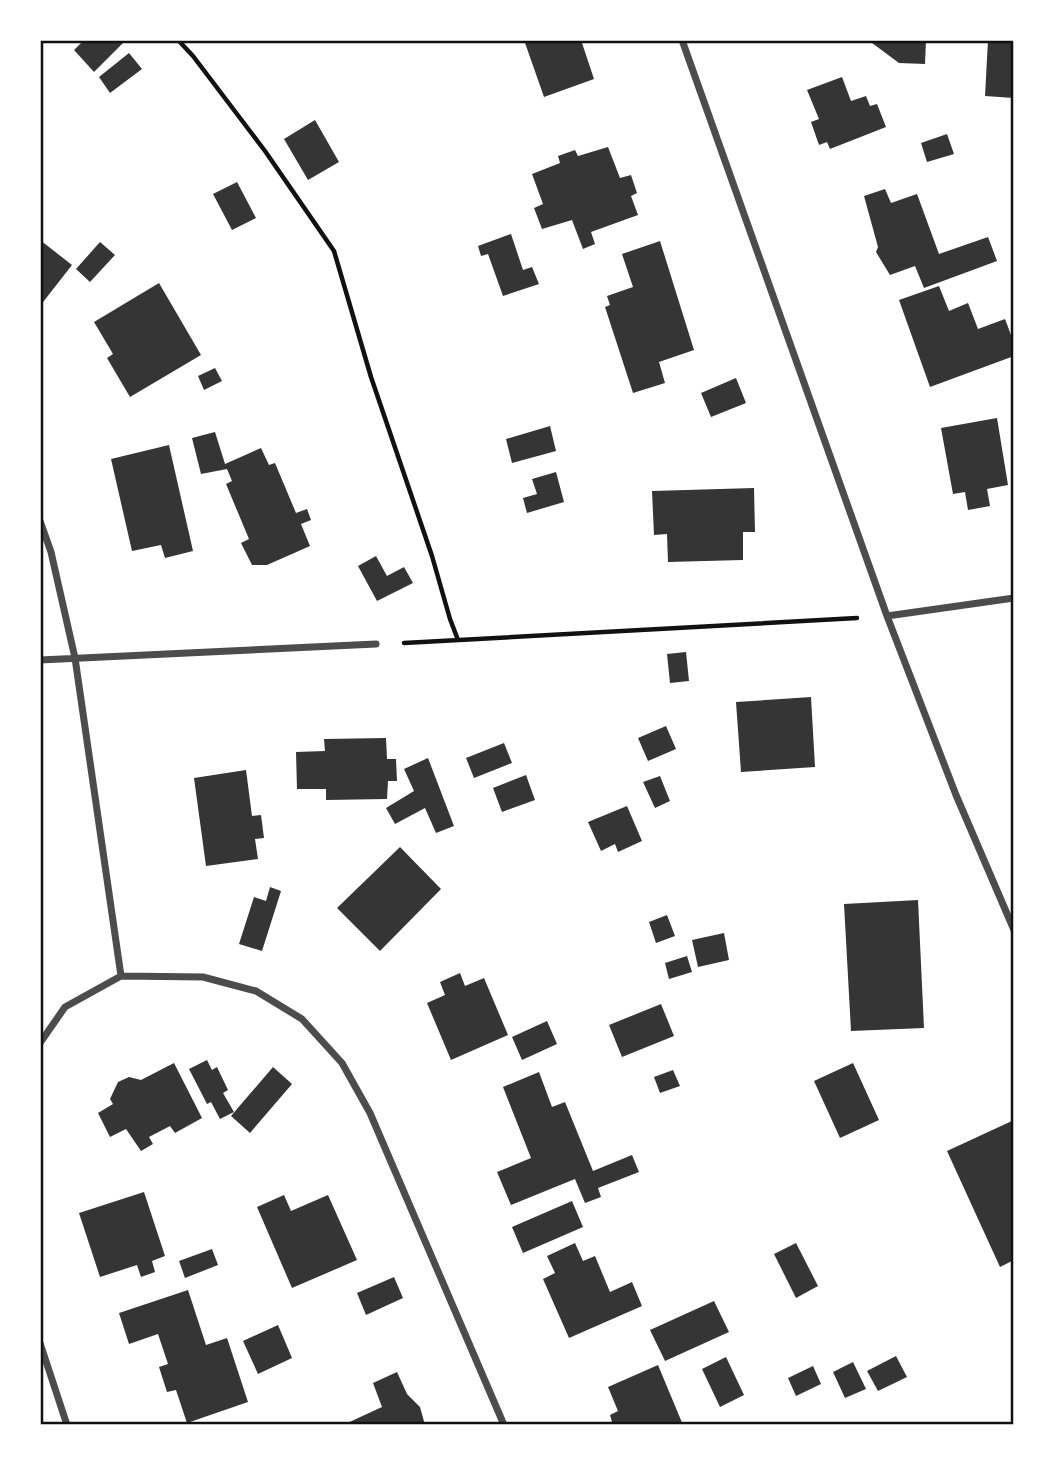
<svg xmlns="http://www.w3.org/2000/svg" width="1054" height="1465" viewBox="0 0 1054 1465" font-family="'Roboto Serif',serif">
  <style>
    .building { fill: #353535 }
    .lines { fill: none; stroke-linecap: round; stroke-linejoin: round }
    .path { stroke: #111; stroke-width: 4.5 }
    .minor { stroke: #4c4c4c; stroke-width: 7 }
    .neatline { fill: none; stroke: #111; stroke-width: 2.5 }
  </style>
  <rect width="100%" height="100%" fill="#fff"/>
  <path class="building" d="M 84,40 L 126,40 L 94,72 L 74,50 Z
    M 524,40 L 581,40 L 594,79 L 544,97 Z
    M 868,40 L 926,40 L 925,64 L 899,63 Z
    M 988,40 L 1014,40 L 1014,98 L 985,96 Z
    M 129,53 L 142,69 L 110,93 L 99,77 Z
    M 842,77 L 851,101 L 866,96 L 870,106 L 877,104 L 886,127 L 830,149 L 827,142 L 819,145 L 811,122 L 819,119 L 807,90 Z
    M 315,120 L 339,162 L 308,180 L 284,139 Z
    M 947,134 L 954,154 L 927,162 L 921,143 Z
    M 608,147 L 620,178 L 631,175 L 637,193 L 631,196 L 638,215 L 591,232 L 595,244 L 583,249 L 572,220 L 542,229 L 534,208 L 543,204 L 532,174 L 560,163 L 558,156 L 575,150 L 578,156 Z
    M 237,182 L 256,218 L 232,230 L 213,194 Z
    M 885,189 L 891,203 L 917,194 L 939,254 L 988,237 L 997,261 L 924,288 L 915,266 L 890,275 L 876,252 L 878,247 L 864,196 Z
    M 511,234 L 523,270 L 532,267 L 539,284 L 503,296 L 488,254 L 481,256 L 478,246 Z
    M 40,240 L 72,265 L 40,306 Z
    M 660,241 L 694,350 L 659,362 L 665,383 L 633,393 L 605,307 L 610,305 L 607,296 L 633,287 L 622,254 Z
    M 100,242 L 115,255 L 90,282 L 76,269 Z
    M 159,283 L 201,355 L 130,397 L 107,358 L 113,354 L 94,322 Z
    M 939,286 L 949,311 L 968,303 L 978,329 L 1005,319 L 1014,343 L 1014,356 L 930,387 L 899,300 Z
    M 215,368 L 222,381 L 204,390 L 198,376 Z
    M 736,378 L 746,403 L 711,417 L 701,393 Z
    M 997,418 L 1008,485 L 987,489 L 990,506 L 968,510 L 965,492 L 953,494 L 941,428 Z
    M 550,426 L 556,451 L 512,463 L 506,439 Z
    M 215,432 L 225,464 L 261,448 L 269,465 L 275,463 L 296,513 L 307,509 L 311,520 L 301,524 L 310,546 L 267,565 L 252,565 L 241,543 L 249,539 L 226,484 L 232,481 L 227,469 L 201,474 L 192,438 Z
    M 169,445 L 193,551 L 165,558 L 161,545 L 132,551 L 111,459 Z
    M 556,472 L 564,502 L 527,513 L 523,498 L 537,494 L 532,479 Z
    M 754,488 L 755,532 L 743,532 L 743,560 L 668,562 L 667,534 L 654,535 L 652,491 Z
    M 376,556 L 387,576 L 404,567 L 413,583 L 377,601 L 358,566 Z
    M 686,652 L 689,681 L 670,683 L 667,654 Z
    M 811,697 L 815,767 L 741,772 L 736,702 Z
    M 666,726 L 676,749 L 648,761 L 638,738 Z
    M 386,738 L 387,759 L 396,759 L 397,781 L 388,781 L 387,799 L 326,800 L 326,789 L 297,789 L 296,752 L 325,751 L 324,739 Z
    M 504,743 L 512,763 L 474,778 L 466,758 Z
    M 428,758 L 454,826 L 436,833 L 425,808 L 395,824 L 386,808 L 414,791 L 404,769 Z
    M 246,770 L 252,816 L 261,815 L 264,838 L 255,839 L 258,859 L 206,866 L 194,778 Z
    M 526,775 L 535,800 L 502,812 L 493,788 Z
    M 660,776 L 670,801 L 655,808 L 643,782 Z
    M 627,806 L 642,841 L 618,852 L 615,844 L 601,851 L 588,822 Z
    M 400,847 L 441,889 L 380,951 L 337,908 Z
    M 270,887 L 281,891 L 262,951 L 239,944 L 254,897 L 266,901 Z
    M 918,900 L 924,1028 L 851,1031 L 844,904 Z
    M 667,915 L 675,936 L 656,943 L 649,922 Z
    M 724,933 L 729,960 L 698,967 L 692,940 Z
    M 687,956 L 692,972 L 669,979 L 665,963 Z
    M 460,973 L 465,986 L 484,978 L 508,1035 L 451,1060 L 427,1003 L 445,995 L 440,982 Z
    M 661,1004 L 674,1036 L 622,1057 L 609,1025 Z
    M 547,1021 L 557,1044 L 522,1060 L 512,1037 Z
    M 207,1060 L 212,1070 L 217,1067 L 228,1090 L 223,1093 L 234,1112 L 220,1119 L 211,1102 L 207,1104 L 189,1069 Z
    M 174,1063 L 202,1118 L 175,1133 L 170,1126 L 149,1137 L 153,1144 L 141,1151 L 126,1129 L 110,1137 L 98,1113 L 113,1104 L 110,1099 L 118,1082 L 129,1077 L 141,1080 Z
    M 853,1063 L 879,1120 L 840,1138 L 814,1081 Z
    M 273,1067 L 292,1084 L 250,1133 L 231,1116 Z
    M 673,1070 L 680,1086 L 660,1093 L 654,1077 Z
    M 539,1072 L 552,1107 L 565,1102 L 593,1171 L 632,1155 L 639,1172 L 598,1188 L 601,1197 L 585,1203 L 575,1179 L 511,1205 L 497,1172 L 531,1158 L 503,1087 Z
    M 1014,1120 L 1014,1260 L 1000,1267 L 947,1151 Z
    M 144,1192 L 165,1256 L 152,1261 L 155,1272 L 141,1277 L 137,1265 L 100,1277 L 79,1213 Z
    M 284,1195 L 291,1211 L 328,1195 L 357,1260 L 292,1288 L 257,1207 Z
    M 572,1201 L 583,1227 L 523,1253 L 512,1227 Z
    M 575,1243 L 583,1261 L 595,1256 L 610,1292 L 632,1282 L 642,1306 L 569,1338 L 543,1279 L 555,1273 L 547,1256 Z
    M 796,1243 L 818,1286 L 796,1298 L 774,1254 Z
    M 212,1249 L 218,1265 L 185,1278 L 179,1261 Z
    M 394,1277 L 403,1298 L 366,1315 L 357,1293 Z
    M 188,1290 L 206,1345 L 227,1338 L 248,1402 L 187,1423 L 176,1390 L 167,1392 L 159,1367 L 168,1364 L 158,1334 L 129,1344 L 119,1313 Z
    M 714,1301 L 729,1332 L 665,1361 L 650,1330 Z
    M 278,1325 L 292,1358 L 258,1374 L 243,1341 Z
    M 896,1356 L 907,1377 L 878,1391 L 867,1371 Z
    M 726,1357 L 744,1395 L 720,1407 L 702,1369 Z
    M 853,1362 L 866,1389 L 845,1398 L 833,1372 Z
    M 658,1365 L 683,1425 L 606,1425 L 612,1422 L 610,1415 L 618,1411 L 608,1387 Z
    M 813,1366 L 821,1384 L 796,1396 L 788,1378 Z
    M 397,1372 L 407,1394 L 420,1407 L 425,1425 L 343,1425 L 382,1407 L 373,1383 Z"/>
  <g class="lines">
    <path class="path" d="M 178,40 L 193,56 L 265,151 L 334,251 L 371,377 L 432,556 L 450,619 L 458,640
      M 404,643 L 857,618"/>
    <path class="minor" d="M 682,40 L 887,616 L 956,795 L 1014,930
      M 40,521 L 51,552 L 75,658 L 121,976 L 203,977 L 256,991 L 302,1019 L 342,1063 L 370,1113 L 504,1425
      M 887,616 L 1014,598
      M 40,660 L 376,644
      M 40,1043 L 65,1007 L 121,976
      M 40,1343 L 67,1425"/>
  </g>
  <rect width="1054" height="1465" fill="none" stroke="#ffffff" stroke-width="84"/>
  <rect x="42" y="42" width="970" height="1381" class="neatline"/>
</svg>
